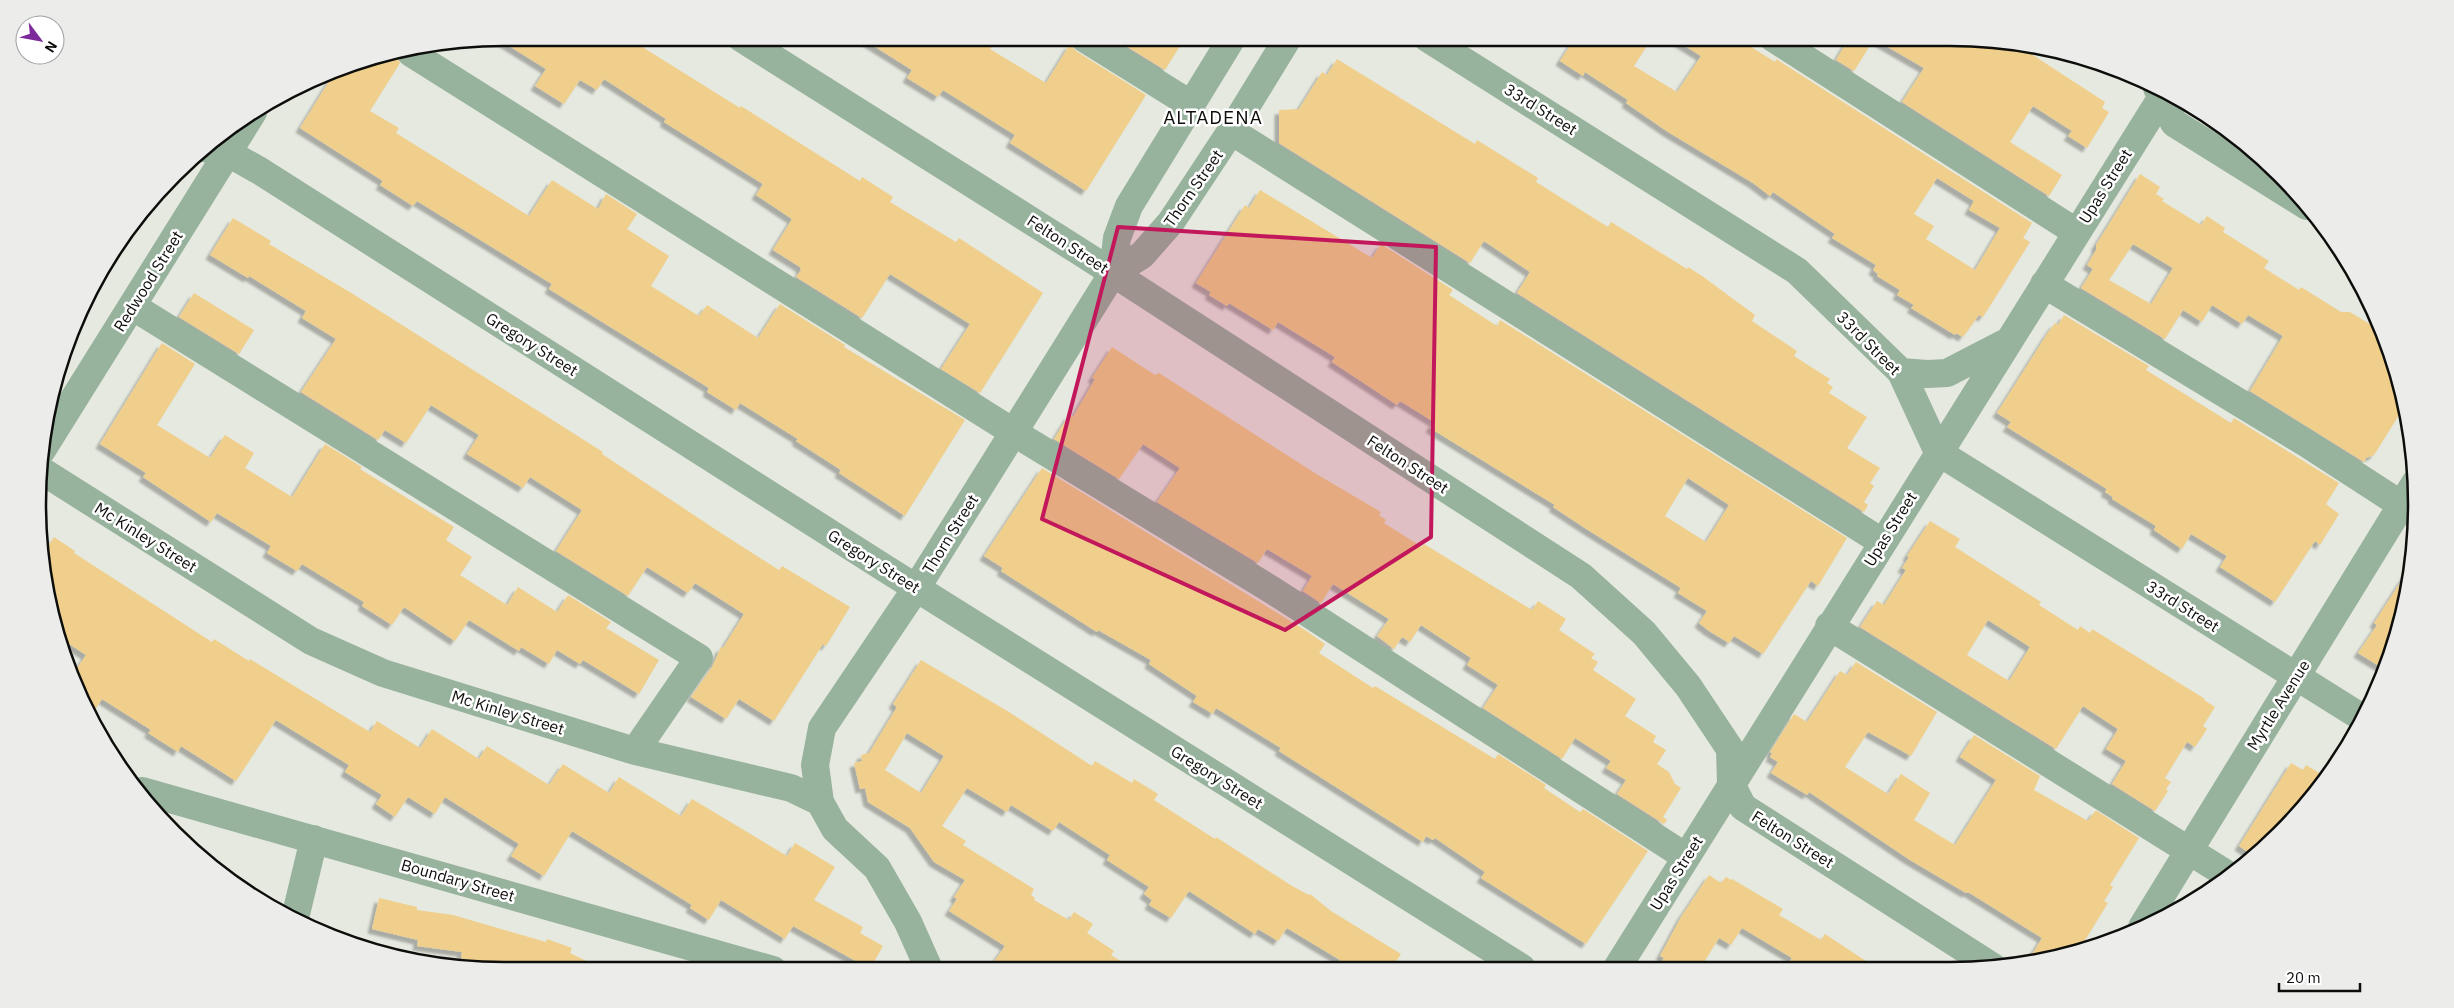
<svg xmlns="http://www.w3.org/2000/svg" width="2454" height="1008" viewBox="0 0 2454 1008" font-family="'IBM Plex Sans',sans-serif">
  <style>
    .building { fill: #efcf8b; fill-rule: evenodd; filter: url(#shadow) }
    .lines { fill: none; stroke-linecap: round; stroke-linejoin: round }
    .minor { stroke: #97b29d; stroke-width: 28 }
    .marked { fill: #c2185b; fill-opacity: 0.2; stroke: #c2185b; stroke-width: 4; stroke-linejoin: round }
    .labels { text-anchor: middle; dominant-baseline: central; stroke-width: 5; stroke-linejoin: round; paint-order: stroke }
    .street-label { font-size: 16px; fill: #0d0e0b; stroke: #fff }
    .quarter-label { font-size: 19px; letter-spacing: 1px; fill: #0d0e0b; stroke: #fff }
    .rim { fill: none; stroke: #0d0e0b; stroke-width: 2.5 }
  </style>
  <defs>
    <filter id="shadow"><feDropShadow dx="-4.5" dy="4.5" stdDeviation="1" flood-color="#0004"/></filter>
  </defs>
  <rect width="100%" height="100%" fill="#e6e9df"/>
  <path class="building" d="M 504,38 L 628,38 L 740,108 L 741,106 L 860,181 L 862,177 L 893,197 L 890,202 L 956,242 L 959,238 L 1043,293 L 980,393 L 941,369 L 970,324 L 890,274 L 862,318 L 796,277 L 801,270 L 800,267 L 773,250 L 792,219 L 756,195 L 763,184 L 664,122 L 666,119 L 604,79 L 597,90 L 580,80 L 564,104 L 535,86 L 546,69 L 498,39 Z
    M 861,38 L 997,38 L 990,49 L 1046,83 L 1070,44 L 1076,51 L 1146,95 L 1086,191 L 1010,143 L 1015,135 L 943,90 L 938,97 L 907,78 L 912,70 Z
    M 1113,38 L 1185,38 L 1165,70 Z
    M 1575,38 L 1652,38 L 1634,66 L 1677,92 L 1701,56 L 1672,38 L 1737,38 L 1775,62 L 1776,59 L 2032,223 L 2023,238 L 2030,242 L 1983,317 L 1979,315 L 1963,337 L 1956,333 L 1955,335 L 1911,308 L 1914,305 L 1897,295 L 1900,290 L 1877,276 L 1878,274 L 1873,270 L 1876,265 L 1832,238 L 1835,234 L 1773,192 L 1770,196 L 1753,183 L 1668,132 L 1626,103 L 1628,100 L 1585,72 L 1583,76 L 1560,61 ZM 1937,178 L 1974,201 L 1969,210 L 2000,228 L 1975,270 L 1926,239 L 1934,226 L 1914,214 Z
    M 1849,38 L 1950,38 L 2025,50 L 2105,102 L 2102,108 L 2109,112 L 2087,148 L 2068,136 L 2072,131 L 2033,106 L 2010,142 L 2062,175 L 2049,196 L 1902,102 L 1924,68 L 1874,39 L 1854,71 L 1836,60 Z
    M 396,55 L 400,63 L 370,111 L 399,128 L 396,133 L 529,216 L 552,180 L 598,209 L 606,194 L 637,214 L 627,229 L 669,256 L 651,286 L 699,316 L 707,305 L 758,338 L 780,304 L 845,345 L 844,347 L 965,420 L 905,516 L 839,473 L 841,470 L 796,441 L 798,439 L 740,403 L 736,410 L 707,392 L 709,388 L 549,289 L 552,284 L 417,201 L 413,206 L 380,185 L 383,181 L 300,128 L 336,70 L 354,62 Z
    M 1337,59 L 1475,144 L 1477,140 L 1538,178 L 1536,182 L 1608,227 L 1611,222 L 1687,269 L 1688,267 L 1702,276 L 1755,315 L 1752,321 L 1797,351 L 1794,356 L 1830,379 L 1827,383 L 1833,387 L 1829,393 L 1867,417 L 1847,448 L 1880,468 L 1870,483 L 1874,486 L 1864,502 L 1868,505 L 1864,512 L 1517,293 L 1530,272 L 1484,241 L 1470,263 L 1279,143 L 1279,110 L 1299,109 L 1322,72 L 1327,75 Z
    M 2140,174 L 2160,187 L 2156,194 L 2164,199 L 2162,201 L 2201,225 L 2207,216 L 2225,228 L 2223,232 L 2269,261 L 2264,268 L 2299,290 L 2301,287 L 2341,312 L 2350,312 L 2381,331 L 2401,383 L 2404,407 L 2374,455 L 2366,458 L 2364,462 L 2250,391 L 2283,336 L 2248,315 L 2242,324 L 2212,305 L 2202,322 L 2183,310 L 2165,339 L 2081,288 L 2093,269 L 2087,265 L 2096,250 L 2096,245 ZM 2133,244 L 2173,268 L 2151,304 L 2109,280 Z
    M 1260,190 L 1372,258 L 1381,244 L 1453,290 L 1449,295 L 1497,326 L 1500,320 L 1847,538 L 1818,586 L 1811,581 L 1763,654 L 1734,636 L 1729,643 L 1709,631 L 1699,623 L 1707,611 L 1678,593 L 1681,588 L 1588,530 L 1553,507 L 1555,505 L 1430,428 L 1434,422 L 1400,401 L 1397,405 L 1332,362 L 1335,357 L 1278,322 L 1273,330 L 1229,303 L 1227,306 L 1209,295 L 1211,292 L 1196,283 L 1245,205 L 1249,208 ZM 1688,478 L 1729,505 L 1706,542 L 1665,516 Z
    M 233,218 L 271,241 L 269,244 L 353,294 L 603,452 L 602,454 L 724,535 L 779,570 L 782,566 L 850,607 L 826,646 L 823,644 L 774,721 L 739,699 L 726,719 L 691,697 L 712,667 L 721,647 L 723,648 L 744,614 L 695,583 L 688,593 L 647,567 L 628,596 L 556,551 L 582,510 L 530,477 L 523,488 L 467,454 L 479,435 L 431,405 L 406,443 L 385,430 L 378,440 L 301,392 L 336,339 L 302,318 L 306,311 L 249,276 L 248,278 L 210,255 Z
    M 194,293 L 254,330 L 239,354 L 179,317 Z
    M 2064,315 L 2149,366 L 2146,370 L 2231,423 L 2234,418 L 2339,483 L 2326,504 L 2339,514 L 2320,545 L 2315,541 L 2275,602 L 2220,567 L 2227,556 L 2191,534 L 2182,549 L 2154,530 L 2156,526 L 2112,499 L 2113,497 L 2105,492 L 2107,489 L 2007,427 L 2011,422 L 1997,413 L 2047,334 L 2055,323 L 2058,325 Z
    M 162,343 L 195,364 L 157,425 L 210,458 L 225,435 L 254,453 L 245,468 L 292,497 L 325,444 L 362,467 L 360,469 L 454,527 L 446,540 L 472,557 L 460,575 L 507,605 L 518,587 L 557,612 L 568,595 L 611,622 L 606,628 L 659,660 L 639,694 L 583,660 L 580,664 L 557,650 L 549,664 L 521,647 L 519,651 L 469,620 L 455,641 L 404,607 L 392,625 L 362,606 L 364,602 L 302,564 L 297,571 L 267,553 L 271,546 L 217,513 L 211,522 L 143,477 L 146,473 L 100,444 Z
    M 1112,347 L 1155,375 L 1159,373 L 1318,475 L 1381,512 L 1379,515 L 1386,520 L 1384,523 L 1422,547 L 1424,544 L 1532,610 L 1538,601 L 1566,619 L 1559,630 L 1595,654 L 1591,658 L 1598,662 L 1593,670 L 1636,699 L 1625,716 L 1656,736 L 1653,742 L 1666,750 L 1657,764 L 1669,772 L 1675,784 L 1681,788 L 1663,817 L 1667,820 L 1664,824 L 1617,794 L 1626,780 L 1606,768 L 1611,761 L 1575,738 L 1562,759 L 1483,708 L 1498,685 L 1467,665 L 1471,658 L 1421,625 L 1410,642 L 1402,637 L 1394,649 L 1377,636 L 1389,619 L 1333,584 L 1321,603 L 1303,591 L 1312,576 L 1267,549 L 1258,563 L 1157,502 L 1180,468 L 1143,444 L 1119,479 L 1054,439 L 1069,415 L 1073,417 L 1095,379 L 1092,378 Z
    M 1042,468 L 1305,630 L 1325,644 L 1319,653 L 1373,688 L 1375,686 L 1495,759 L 1498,754 L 1546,785 L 1544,788 L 1580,812 L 1583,809 L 1648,851 L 1586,944 L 1481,878 L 1485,872 L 1435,838 L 1433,840 L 1426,836 L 1423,842 L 1279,751 L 1281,748 L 1216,708 L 1213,714 L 1193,702 L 1197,696 L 1149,664 L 1151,660 L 1098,630 L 1097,632 L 1001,571 L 1003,568 L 984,556 Z
    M 1930,521 L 1960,539 L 1955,547 L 2041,602 L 2039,605 L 2078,630 L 2080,626 L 2090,633 L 2092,629 L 2205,699 L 2204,700 L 2215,707 L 2203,726 L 2207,729 L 2195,747 L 2187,742 L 2165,778 L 2171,782 L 2166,789 L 2168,791 L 2155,811 L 2112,784 L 2126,761 L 2106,749 L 2118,729 L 2083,706 L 2056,749 L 1860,627 L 1877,601 L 1884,605 L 1906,570 L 1902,568 L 1909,557 L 1907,556 ZM 1988,620 L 2030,647 L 2009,681 L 1967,655 Z
    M 54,537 L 75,551 L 74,553 L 212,642 L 214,639 L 249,661 L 250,659 L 370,732 L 377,721 L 420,748 L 432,729 L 479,759 L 487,746 L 549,785 L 563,764 L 609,793 L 619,777 L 681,816 L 692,799 L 787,856 L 795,843 L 835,867 L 814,900 L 863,927 L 860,933 L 883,946 L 870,969 L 793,926 L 785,939 L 721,900 L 709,920 L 690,908 L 692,905 L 572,831 L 544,876 L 511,856 L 519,844 L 445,797 L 435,814 L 408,797 L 395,817 L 376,804 L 382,795 L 345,772 L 349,765 L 276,720 L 236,781 L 181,746 L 178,752 L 148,733 L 151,730 L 102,699 L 91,716 L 71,677 L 86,655 L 60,638 L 47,595 L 45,551 Z
    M 2409,569 L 2411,570 L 2392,654 L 2384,669 L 2358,653 L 2377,625 L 2374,623 Z
    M 921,660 L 1009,712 L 1092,766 L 1095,761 L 1132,783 L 1134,779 L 1158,794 L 1154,800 L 1215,839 L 1216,837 L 1292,886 L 1309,895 L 1310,894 L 1331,911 L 1401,954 L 1392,968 L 1335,968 L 1340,960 L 1287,928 L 1278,941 L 1258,929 L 1255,934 L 1189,891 L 1171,918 L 1149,905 L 1152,900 L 1144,894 L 1149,887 L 1107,860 L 1110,855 L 1059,822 L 1053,831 L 1011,805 L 1007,812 L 967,788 L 942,826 L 966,841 L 963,845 L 1034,889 L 1031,895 L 1035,898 L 1034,900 L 1069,920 L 1074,912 L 1093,924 L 1087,933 L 1114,951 L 1111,955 L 1133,969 L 989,969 L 1005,946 L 949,911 L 957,899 L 954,897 L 965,880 L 934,862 L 910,828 L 868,802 L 865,788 L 860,789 L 854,763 L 862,761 L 861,755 L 869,753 L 897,707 L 893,704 ZM 907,733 L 944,756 L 921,793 L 885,770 Z
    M 1856,662 L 1937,712 L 1911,756 L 1868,732 L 1845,767 L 1888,794 L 1901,774 L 1930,793 L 1914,820 L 1955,845 L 1996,780 L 1960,757 L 1974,735 L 2040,776 L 2034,790 L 2088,821 L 2095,811 L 2097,811 L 2139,838 L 2110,885 L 2113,887 L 2104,901 L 2108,903 L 2082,945 L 2028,961 L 2042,938 L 1968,892 L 1966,893 L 1910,860 L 1809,792 L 1807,795 L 1771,773 L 1778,762 L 1770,757 L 1772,753 L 1770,752 L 1794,714 L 1807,722 L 1840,671 L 1847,675 Z
    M 2291,763 L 2303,770 L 2306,765 L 2326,777 L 2255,857 L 2239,846 Z
    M 1709,875 L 1721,883 L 1726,877 L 1731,880 L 1732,879 L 1783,909 L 1779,915 L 1821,940 L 1825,934 L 1875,967 L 1786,967 L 1792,958 L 1742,928 L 1731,945 L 1719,938 L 1701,967 L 1658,967 L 1664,958 L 1660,956 L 1681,917 Z
    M 379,898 L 417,907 L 417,910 L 453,915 L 546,942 L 547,939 L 572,948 L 570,953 L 605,970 L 510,970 L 461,958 L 462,952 L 417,946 L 418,940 L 372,929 Z"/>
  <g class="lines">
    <path class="minor" d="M 741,38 L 1082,253 L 1581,576 L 1644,633 L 1688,686 L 1730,749 L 1731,784 L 1743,807 L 1993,967
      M 1084,38 L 1190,104
      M 1427,38 L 1797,271 L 1901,372 L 1938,452 L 2361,717
      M 1773,38 L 2076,232
      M 411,53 L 1013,432 L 1272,590 L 1686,857
      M 2157,88 L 2174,123 L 2307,206
      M 1231,131 L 1882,542
      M 204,148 L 228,153 L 260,171 L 886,569 L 1522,968
      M 1113,273 L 1142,255 L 1171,222 L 1231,131 L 1288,38
      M 2044,284 L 2306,443 L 2414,513
      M 132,306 L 699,658 L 635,751
      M 1901,372 L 1927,374 L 1947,373 L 2005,343
      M 42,450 L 253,112
      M 42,471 L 311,641 L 383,673 L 635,751 L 791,788 L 820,802 L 835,829 L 877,868 L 908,922 L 929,969
      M 1829,626 L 2228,875
      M 142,791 L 773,970
      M 820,802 L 815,765 L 822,728 L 917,587 L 1113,273 L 1117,238 L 1129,206 L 1232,38
      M 296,914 L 314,839
      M 2142,927 L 2415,483
      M 1617,968 L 2165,92"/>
  </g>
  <path class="marked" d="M 1118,227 L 1436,247 L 1431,537 L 1285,630 L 1042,519 Z"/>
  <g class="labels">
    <g class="street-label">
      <text transform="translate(1541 109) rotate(32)">33rd Street</text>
      <text transform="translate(2105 186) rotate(-58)">Upas Street</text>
      <text transform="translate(1193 188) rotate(-55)">Thorn Street</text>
      <text transform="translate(1068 244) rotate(33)">Felton Street</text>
      <text transform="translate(148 281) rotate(-58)">Redwood Street</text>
      <text transform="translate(1869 343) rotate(45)">33rd Street</text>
      <text transform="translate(532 344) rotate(32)">Gregory Street</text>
      <text transform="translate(1408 464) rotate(33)">Felton Street</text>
      <text transform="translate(1890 529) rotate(-58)">Upas Street</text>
      <text transform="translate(950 534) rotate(-58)">Thorn Street</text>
      <text transform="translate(146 537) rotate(32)">Mc Kinley Street</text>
      <text transform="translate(874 561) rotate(32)">Gregory Street</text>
      <text transform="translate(2183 606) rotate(32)">33rd Street</text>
      <text transform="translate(2278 705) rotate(-58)">Myrtle Avenue</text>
      <text transform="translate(508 712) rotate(17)">Mc Kinley Street</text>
      <text transform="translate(1217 777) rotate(32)">Gregory Street</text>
      <text transform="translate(1793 839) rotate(32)">Felton Street</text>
      <text transform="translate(1676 873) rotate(-58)">Upas Street</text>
      <text transform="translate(458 880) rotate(16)">Boundary Street</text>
    </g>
    <g class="quarter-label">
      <text x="1213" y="117">ALTADENA</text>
    </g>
  </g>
  <path d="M0 0H2454V1008H0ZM504 46H1950A458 458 0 0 1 2408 504V504A458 458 0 0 1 1950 962H504A458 458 0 0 1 46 504V504A458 458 0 0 1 504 46Z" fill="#ececeb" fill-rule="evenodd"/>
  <path class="rim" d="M504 46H1950A458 458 0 0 1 2408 504V504A458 458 0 0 1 1950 962H504A458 458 0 0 1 46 504V504A458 458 0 0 1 504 46Z"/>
  <g transform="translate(40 40) rotate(122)"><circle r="24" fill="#ffffff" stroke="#9e9f9d"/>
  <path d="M0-4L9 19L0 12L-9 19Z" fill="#7d2b9b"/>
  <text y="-8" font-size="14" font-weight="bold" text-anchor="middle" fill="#0d0e0b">N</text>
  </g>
  <path d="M2279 983v8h81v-8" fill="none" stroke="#0d0e0b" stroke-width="2.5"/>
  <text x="2286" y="983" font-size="15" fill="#0d0e0b" stroke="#ffffff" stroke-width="4" paint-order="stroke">20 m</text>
</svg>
